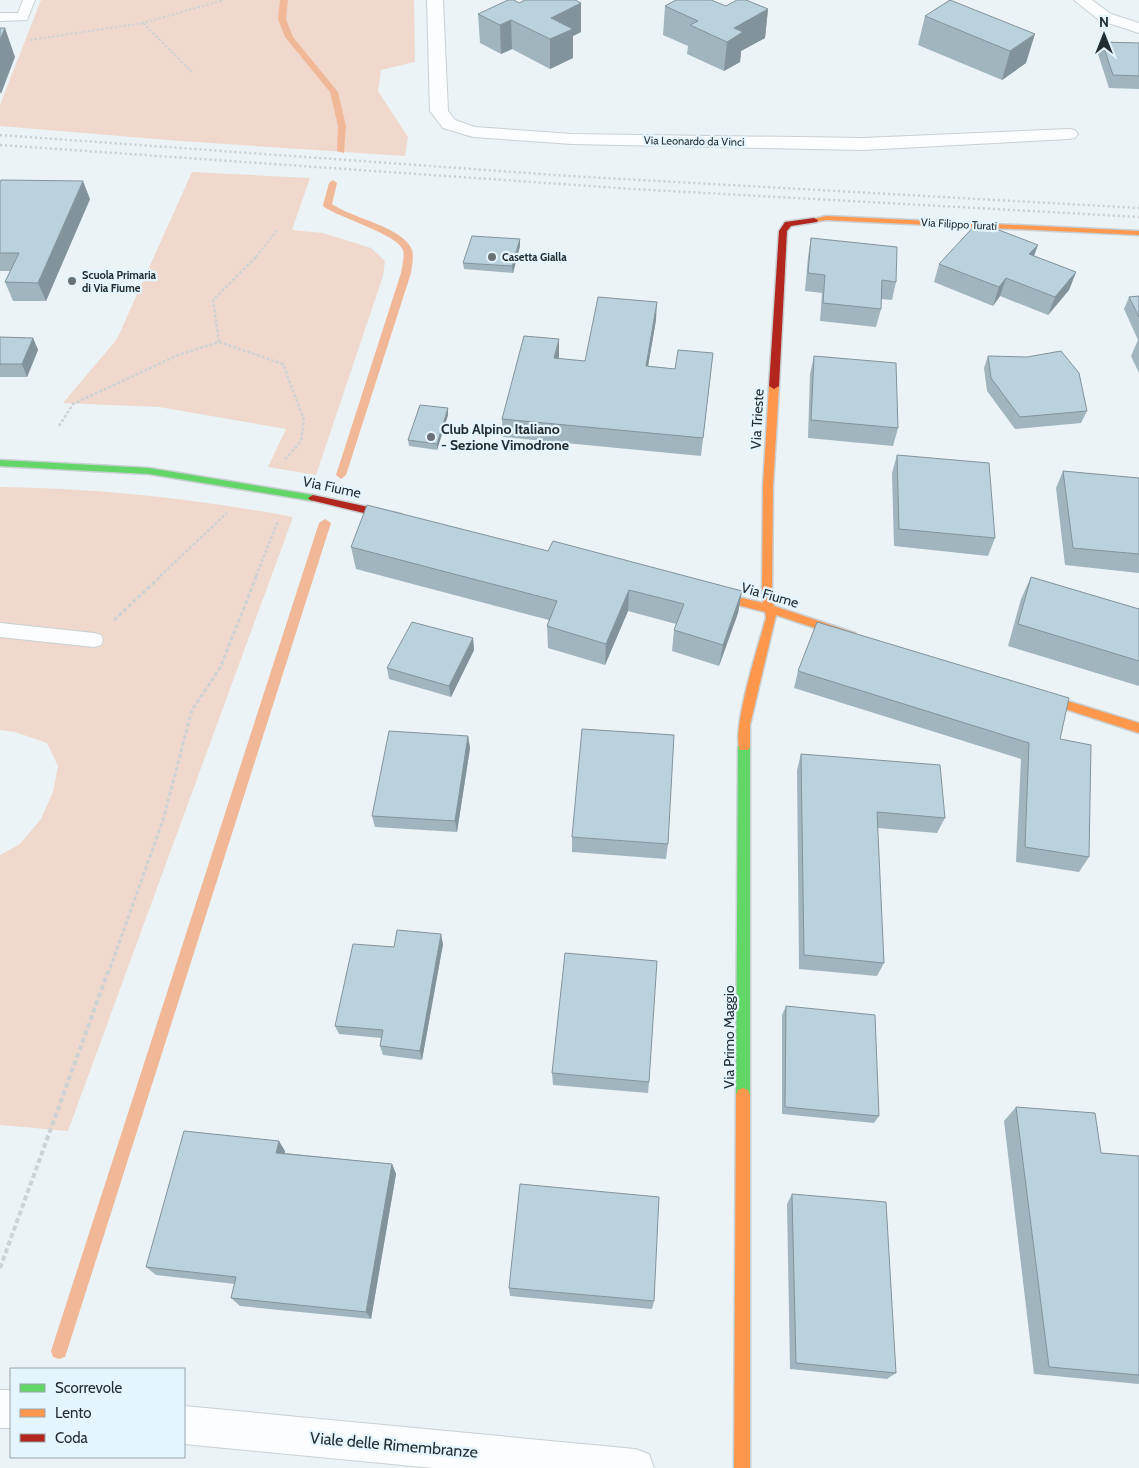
<svg xmlns="http://www.w3.org/2000/svg" width="1139" height="1468" viewBox="0 0 1139 1468" font-family="Cabin,sans-serif">
  <style>
    .green { fill: #f0d9cc }
    .lines { fill: none; stroke-linecap: round; stroke-linejoin: round }
    .stream { fill: #f1b898; fill-rule: evenodd }
    .lane-casing { stroke: #c8d0d4; stroke-width: 2 }
    .street-casing { stroke: #c8d0d4; stroke-width: 2 }
    .fast-casing { stroke: #c8d0d4; stroke-width: 3 }
    .slow-casing { stroke: #c8d0d4; stroke-width: 3 }
    .jam-casing { stroke: #c8d0d4; stroke-width: 3 }
    .path-far3 { stroke: #cfd2d5; stroke-width: 2; stroke-dasharray: 2.5 2; stroke-linecap: butt }
    .path-far2 { stroke: #cfd2d5; stroke-width: 2.5; stroke-dasharray: 3 2; stroke-linecap: butt }
    .path-far1 { stroke: #cfd2d5; stroke-width: 3; stroke-dasharray: 4 2.5; stroke-linecap: butt }
    .path { stroke: #cfd2d5; stroke-width: 4; stroke-dasharray: 5 3; stroke-linecap: butt }
    .lane { fill: #fcfdfe; fill-rule: evenodd }
    .street { fill: #fcfdfe; fill-rule: evenodd }
    .fast { fill: #63d668; fill-rule: evenodd }
    .slow { fill: #ff974d; fill-rule: evenodd }
    .jam { fill: #b3261e; fill-rule: evenodd }
    .rail { stroke: #ccced0; stroke-width: 2.5; stroke-dasharray: 2 3; stroke-linecap: butt }
    .wall { fill: #a0b5be }
    .shaded-wall { fill: #82939b }
    .building { fill: #bad2dd; stroke: #82939b }
    .poi-dot { fill: #697277; stroke: #e5f5fd; stroke-width: 2 }
    .labels { text-anchor: middle; dominant-baseline: central; stroke-width: 4.5; stroke-linejoin: round; paint-order: stroke }
    .far-street-label { font-size: 11px; fill: #232d32; stroke: #e5f5fd }
    .far-poi-label { font-size: 11px; font-weight: bold; fill: #232d32; stroke: #e5f5fd; text-anchor: start }
    .street-label { font-size: 14px; fill: #232d32; stroke: #e5f5fd }
    .poi-label { font-size: 14px; font-weight: bold; fill: #232d32; stroke: #e5f5fd; text-anchor: start }
    .near-street-label { font-size: 16px; fill: #232d32; stroke: #e5f5fd }
  </style>
  <rect width="100%" height="100%" fill="#ebf3f7"/>
  <path class="green" d="M 41,0 L 414,0 L 415,62 L 381,70 L 378,91 L 408,137 L 405,156 L 180,141 L 0,126 L 0,105 Z
    M 192,172 L 310,178 L 292,230 L 323,233 L 371,248 L 385,261 L 383,276 L 316,475 L 268,467 L 286,429 L 159,407 L 63,403 L 117,339 Z
    M 0,487 C 98,488 197,499 293,517 L 68,1131 L 0,1125 L 0,855 L 20,844 L 41,819 L 53,792 L 58,766 L 47,743 L 15,732 L 0,730 Z"/>
  <g class="lines">
    <path class="stream" d="M 280,0 L 288,0 L 286,19 L 293,37 L 338,92 L 346,126 L 344,153 L 337,151 L 338,126 L 330,92 L 285,37 L 278,19 Z
      M 333,180 L 337,183 L 332,204 C 351,218 404,227 412,250 C 414,257 412,266 411,273 L 346,475 L 341,479 L 336,475 L 401,273 C 402,266 405,256 403,250 C 397,234 340,218 324,207 L 323,205 L 329,183 Z
      M 325,519 L 331,523 L 67,1351 L 65,1357 L 59,1359 L 53,1357 L 51,1351 L 319,523 Z"/>
    <defs>
      <path id="lane" d="M 23,0 L 35,0 L 27,20 L 0,21 L 0,13 L 18,13 Z
        M 0,623 L 94,633 L 101,635 L 103,640 L 101,645 L 94,647 L 0,637 Z"/>
      <path id="street" d="M 427,0 L 443,0 L 448,111 L 455,120 L 475,127 L 572,134 L 863,138 L 1069,129 L 1075,130 L 1078,134 L 1075,138 L 1069,139 L 863,150 L 572,144 L 473,137 L 443,128 L 430,111 Z
        M 1074,0 L 1092,0 L 1111,14 L 1139,23 L 1139,33 L 1099,20 Z
        M 0,1390 L 11,1390 L 11,1428 L 0,1428 Z
        M 184,1406 L 635,1449 L 649,1454 L 654,1468 L 433,1468 L 184,1444 Z"/>
      <path id="fast" d="M 0,460 L 149,468 L 313,495 L 318,498 L 313,501 L 149,474 L 0,466 Z
        M 744,742 L 748,744 L 750,747 L 750,1095 L 748,1100 L 743,1102 L 738,1100 L 736,1095 L 738,747 L 740,744 Z"/>
      <path id="slow" d="M 826,216 L 1139,231 L 1139,235 L 826,220 L 814,222 L 810,220 Z
        M 774,383 L 779,386 L 773,486 L 772,593 L 774,606 L 855,633 L 856,636 L 851,640 L 776,615 L 750,725 L 750,747 L 748,750 L 740,750 C 731,731 759,643 766,618 L 765,612 L 705,597 L 700,593 L 705,589 L 763,603 L 762,593 L 763,486 L 769,386 Z
        M 1032,690 L 1139,723 L 1139,733 L 1028,697 L 1027,694 L 1028,691 Z
        M 743,1088 L 748,1090 L 750,1095 L 750,1468 L 734,1468 L 736,1095 L 738,1090 Z"/>
      <path id="jam" d="M 814,218 L 818,220 L 817,222 L 791,226 L 787,231 L 779,386 L 774,389 L 769,386 L 779,231 L 785,222 Z
        M 313,495 L 401,514 L 406,518 L 401,522 L 310,500 L 308,498 Z"/>
    </defs>
    <use href="#lane" class="lane-casing"/>
    <use href="#street" class="street-casing"/>
    <use href="#fast" class="fast-casing"/>
    <use href="#slow" class="slow-casing"/>
    <use href="#jam" class="jam-casing"/>
    <path class="path-far3" d="M 143,23 L 192,72
      M 30,40 L 143,23 L 224,0
      M 256,257 L 278,229"/>
    <path class="path-far2" d="M 219,342 L 213,300 L 257,256
      M 59,426 L 73,404 L 178,355 L 219,342 L 283,364 L 304,420 L 301,441 L 284,461
      M 160,576 L 227,513
      M 256,576 L 278,521"/>
    <path class="path-far1" d="M 114,620 L 162,575
      M 108,974 L 163,820 L 192,710 L 220,668 L 257,575"/>
    <path class="path" d="M 0,1268 L 108,972"/>
    <use href="#lane" class="lane"/>
    <use href="#street" class="street"/>
    <use href="#fast" class="fast"/>
    <use href="#slow" class="slow"/>
    <use href="#jam" class="jam"/>
    <path class="rail" d="M 0,135 L 569,176 L 1139,208
      M 0,145 L 633,189 L 1139,217"/>
  </g>
  <path class="wall" d="M 950,0 L 1026,63 L 1002,80 L 918,45 L 925,16 Z
    M 519,3 L 581,3 L 581,32 L 573,36 L 573,58 L 550,69 L 512,49 L 501,54 L 480,43 L 478,14 Z
    M 665,6 L 726,6 L 768,9 L 765,38 L 741,51 L 740,62 L 724,71 L 687,54 L 688,46 L 663,35 Z
    M 1102,42 L 1139,43 L 1139,89 L 1109,88 L 1098,54 Z
    M 0,182 L 90,199 L 46,301 L 13,301 L 5,282 L 11,271 L 0,271 Z
    M 811,238 L 896,282 L 892,300 L 881,299 L 881,309 L 876,327 L 820,321 L 822,293 L 805,291 L 808,257 Z
    M 520,239 L 520,246 L 513,273 L 464,269 L 463,263 Z
    M 1038,245 L 1034,256 L 1076,272 L 1069,290 L 1048,315 L 1000,296 L 993,306 L 934,282 L 939,264 Z
    M 1139,296 L 1139,373 L 1131,356 L 1138,340 L 1124,309 L 1129,297 Z
    M 656,320 L 648,366 L 675,369 L 713,353 L 701,456 L 503,437 L 502,419 L 559,357 L 558,359 L 585,361 Z
    M 0,337 L 33,338 L 38,350 L 27,377 L 0,377 Z
    M 814,356 L 898,428 L 893,446 L 808,438 L 810,374 Z
    M 988,356 L 1087,411 L 1081,423 L 1015,429 L 987,391 L 984,368 Z
    M 448,408 L 448,415 L 437,450 L 409,446 L 408,440 Z
    M 897,455 L 995,538 L 988,556 L 894,546 L 892,473 Z
    M 1063,471 L 1139,478 L 1139,573 L 1065,565 L 1056,488 Z
    M 351,547 L 548,551 L 742,591 L 738,613 L 719,666 L 672,651 L 674,630 L 676,624 L 628,611 L 605,665 L 548,648 L 547,626 L 549,620 L 356,569 Z
    M 1031,577 L 1139,609 L 1139,686 L 1008,646 L 1021,599 Z
    M 473,638 L 474,650 L 451,697 L 389,679 L 387,668 Z
    M 798,671 L 1060,739 L 1089,857 L 1079,872 L 1016,862 L 1021,759 L 794,688 Z
    M 468,736 L 470,748 L 457,832 L 375,827 L 372,816 Z
    M 801,754 L 945,818 L 937,833 L 877,828 L 884,963 L 877,976 L 799,969 L 797,770 Z
    M 572,837 L 668,844 L 666,859 L 572,852 Z
    M 443,944 L 422,1060 L 383,1055 L 380,1046 L 381,1038 L 339,1034 L 335,1026 Z
    M 786,1006 L 879,1116 L 874,1123 L 782,1114 L 782,1015 Z
    M 552,1073 L 649,1082 L 648,1093 L 553,1085 Z
    M 1016,1107 L 1101,1153 L 1139,1156 L 1139,1384 L 1034,1374 L 1004,1121 Z
    M 285,1151 L 285,1153 L 392,1164 L 396,1174 L 371,1319 L 240,1306 L 231,1298 L 235,1284 L 156,1275 L 146,1267 Z
    M 792,1194 L 896,1373 L 887,1379 L 790,1369 L 787,1204 Z
    M 509,1288 L 654,1301 L 652,1309 L 510,1296 Z"/>
  <path class="shaded-wall" d="M 581,3 L 581,32 L 573,36 L 573,58 L 550,69 L 550,39 L 551,18 Z
    M 768,9 L 765,38 L 741,51 L 740,62 L 724,71 L 727,42 L 734,28 Z
    M 511,20 L 512,49 L 501,54 L 500,25 Z
    M 5,28 L 15,57 L 1,94 L 0,92 L 0,40 Z
    M 1035,34 L 1026,63 L 1002,80 L 1010,51 Z
    M 83,181 L 90,199 L 46,301 L 38,283 Z
    M 520,239 L 520,246 L 513,273 L 512,266 Z
    M 1038,245 L 1031,263 L 1029,254 Z
    M 1076,272 L 1069,290 L 1048,315 L 1055,297 Z
    M 1006,278 L 1000,296 L 993,306 L 999,287 Z
    M 657,302 L 656,320 L 645,384 L 646,366 Z
    M 33,338 L 38,350 L 27,377 L 22,364 Z
    M 559,339 L 559,357 L 554,377 L 554,358 Z
    M 448,408 L 448,415 L 437,450 L 437,444 Z
    M 629,590 L 628,611 L 605,665 L 606,644 Z
    M 742,591 L 738,613 L 719,666 L 723,645 Z
    M 473,638 L 474,650 L 451,697 L 449,686 Z
    M 468,736 L 470,748 L 457,832 L 455,821 Z
    M 441,934 L 443,944 L 422,1060 L 420,1051 Z
    M 279,1141 L 285,1151 L 283,1163 L 276,1153 Z
    M 392,1164 L 396,1174 L 371,1319 L 366,1312 Z"/>
  <path class="building" d="M 508,0 L 514,0 L 519,3 L 525,0 L 575,0 L 581,3 L 551,18 L 573,29 L 550,39 L 511,20 L 500,25 L 478,14 Z
    M 676,0 L 711,0 L 726,6 L 737,0 L 746,0 L 768,9 L 734,28 L 743,32 L 727,42 L 690,25 L 698,21 L 665,6 Z
    M 950,0 L 1035,34 L 1010,51 L 925,16 Z
    M 0,28 L 5,28 L 0,40 Z
    M 1102,42 L 1139,43 L 1139,76 L 1113,75 Z
    M 1,180 L 83,181 L 38,283 L 5,282 L 19,253 L 0,253 L 0,182 Z
    M 978,222 L 1038,245 L 1029,254 L 1076,272 L 1055,297 L 1006,278 L 999,287 L 939,264 Z
    M 472,236 L 520,239 L 512,266 L 463,263 Z
    M 811,238 L 897,247 L 896,282 L 882,280 L 881,309 L 823,303 L 825,275 L 808,273 Z
    M 1139,296 L 1139,317 L 1129,297 Z
    M 598,297 L 657,302 L 646,366 L 675,369 L 678,350 L 713,353 L 703,438 L 502,419 L 524,336 L 559,339 L 554,358 L 585,361 Z
    M 0,337 L 33,338 L 22,364 L 0,364 Z
    M 1061,351 L 1079,373 L 1087,411 L 1020,417 L 991,378 L 988,356 L 1027,357 Z
    M 814,356 L 896,363 L 898,428 L 811,420 Z
    M 420,405 L 448,408 L 437,444 L 408,440 Z
    M 897,455 L 989,463 L 995,538 L 899,529 Z
    M 1063,471 L 1139,478 L 1139,554 L 1073,548 Z
    M 367,505 L 548,551 L 553,541 L 742,591 L 723,645 L 674,630 L 684,604 L 629,590 L 606,644 L 547,626 L 557,601 L 351,547 Z
    M 1031,577 L 1139,609 L 1139,661 L 1018,624 Z
    M 412,622 L 473,638 L 449,686 L 387,668 Z
    M 817,622 L 1069,698 L 1060,739 L 1091,745 L 1089,857 L 1025,847 L 1029,743 L 798,671 Z
    M 582,729 L 674,735 L 668,844 L 572,837 Z
    M 389,731 L 468,736 L 455,821 L 372,816 Z
    M 801,754 L 940,765 L 945,818 L 877,812 L 884,963 L 804,955 Z
    M 397,930 L 441,934 L 420,1051 L 380,1046 L 383,1030 L 335,1026 L 353,944 L 394,947 Z
    M 565,953 L 657,961 L 649,1082 L 552,1073 Z
    M 786,1006 L 875,1015 L 879,1116 L 785,1107 Z
    M 1016,1107 L 1095,1113 L 1101,1153 L 1139,1156 L 1139,1375 L 1049,1367 Z
    M 184,1131 L 279,1141 L 276,1153 L 392,1164 L 366,1312 L 231,1298 L 236,1277 L 146,1267 Z
    M 520,1184 L 659,1197 L 654,1301 L 509,1288 Z
    M 792,1194 L 886,1202 L 896,1373 L 796,1363 Z"/>
  <g class="poi-dot">
    <circle cx="492" cy="257" r="5"/>
    <circle cx="72" cy="281" r="5"/>
    <circle cx="431" cy="437" r="5"/>
  </g>
  <g class="labels">
    <g class="far-street-label">
      <text transform="translate(694 141) rotate(1)">Via Leonardo da Vinci</text>
      <text transform="translate(959 224) rotate(3)">Via Filippo Turati</text>
    </g>
    <g class="far-poi-label">
      <text x="502" y="257">Casetta Gialla</text>
      <text x="82" y="275">Scuola Primaria<tspan x="82" dy="13">di Via Fiume</tspan></text>
    </g>
    <g class="street-label">
      <text transform="translate(757 419) rotate(-87)">Via Trieste</text>
      <text transform="translate(332 487) rotate(12)">Via Fiume</text>
      <text transform="translate(770 595) rotate(16)">Via Fiume</text>
      <text transform="translate(729 1037) rotate(-90)">Via Primo Maggio</text>
    </g>
    <g class="poi-label">
      <text x="441" y="429">Club Alpino Italiano<tspan x="441" dy="16">- Sezione Vimodrone</tspan></text>
    </g>
    <g class="near-street-label">
      <text transform="translate(394 1445) rotate(5)">Viale delle Rimembranze</text>
    </g>
  </g>
  <rect x="10" y="1368" width="175" height="90" fill="#e5f5fd" stroke="#97a5ac"/>
  <rect x="20" y="1384" width="25" height="8" fill="#63d668" stroke="#97a5ac"/>
  <text x="55" y="1393" font-size="15" fill="#232d32">Scorrevole</text>
  <rect x="20" y="1409" width="25" height="8" fill="#ff974d" stroke="#97a5ac"/>
  <text x="55" y="1418" font-size="15" fill="#232d32">Lento</text>
  <rect x="20" y="1434" width="25" height="8" fill="#b3261e" stroke="#97a5ac"/>
  <text x="55" y="1443" font-size="15" fill="#232d32">Coda</text>
  <g transform="translate(1104 35)" stroke="#e5f5fd" stroke-width="4" paint-order="stroke">
  <path d="M0-4L9 19L0 12L-9 19Z" fill="#232d32"/>
  <text y="-8" font-size="14" font-weight="bold" text-anchor="middle" fill="#232d32">N</text>
  </g>
</svg>
